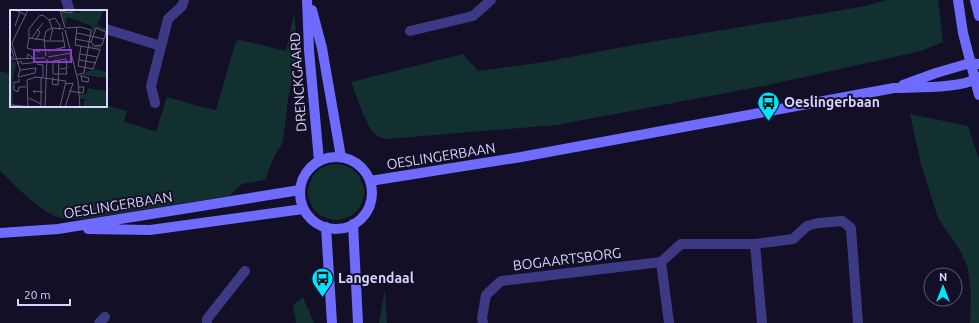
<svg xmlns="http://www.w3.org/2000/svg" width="979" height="323" viewBox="0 0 979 323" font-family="Ubuntu,sans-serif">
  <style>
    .green { fill: #12302f }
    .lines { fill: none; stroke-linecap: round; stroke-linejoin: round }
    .street { stroke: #3d3a85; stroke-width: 10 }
    .secondary { stroke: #6f6bff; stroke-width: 10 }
    .labels { text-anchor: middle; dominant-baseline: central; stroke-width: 4; stroke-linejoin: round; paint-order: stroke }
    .street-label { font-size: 14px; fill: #d9d4ff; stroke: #130f26 }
    .poi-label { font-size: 14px; font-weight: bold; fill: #d9d4ff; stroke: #130f26; text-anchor: start }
    .inset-road { fill: none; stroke: #625e7d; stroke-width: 1 }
    .view { fill: #843dc5; fill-opacity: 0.15; stroke: #843dc5; stroke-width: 2 }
    .inset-edge { fill: none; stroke: #d9d4ff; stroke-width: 2 }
  </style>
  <rect width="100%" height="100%" fill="#130f26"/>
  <path class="green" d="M 886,0 L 938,0 L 943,42 L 921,51 L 768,85 L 557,125 L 386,139 C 381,138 376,136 373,132 C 365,123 356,94 351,82 L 463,54 L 478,71 L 544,62 L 639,44 L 866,6 Z
    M 294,13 L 298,51 L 288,99 L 283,142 L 274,157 L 265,180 L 242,184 L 229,196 L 83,219 C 76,219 68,220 61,218 C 42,214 15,185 0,171 L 0,71 L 11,74 L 11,106 L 106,106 L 106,105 L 127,111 L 124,121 L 156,132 L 167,97 L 202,107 L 216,110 L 236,41 L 240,40 L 286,51 Z
    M 910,114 L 968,126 L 979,159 L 979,323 L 970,323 L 971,293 L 968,269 L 961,252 L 938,218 L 921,164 Z
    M308 192a28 28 0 1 1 56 0a28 28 0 1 1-56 0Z
    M 385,289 L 387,323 L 379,323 Z
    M 303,297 L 314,323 L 296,323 L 293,305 Z"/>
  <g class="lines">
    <path class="street" d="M 66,0 L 70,11
      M 106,29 L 161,46
      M 410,31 L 473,16 L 491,0
      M 155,103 L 151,86 L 168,19 L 182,6 L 184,0
      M 755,244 L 762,323
      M 661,262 L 681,244 L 755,244 L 793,239 L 807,226 L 818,223 L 842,221 L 851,228 L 858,323
      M 661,262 L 669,323
      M 99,323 L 105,317
      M 207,323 L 207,319 L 245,271
      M 483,323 L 482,318 L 486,295 L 501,281 L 661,262"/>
    <path class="secondary" d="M 307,0 L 309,50 L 319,161
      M 958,0 L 963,33 L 979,95
      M 975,0 L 979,16
      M 312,10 L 322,48 L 341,157
      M 903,85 L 936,73 L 970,63 L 979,64
      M300 193a36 36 0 1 1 72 0a36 36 0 1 1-72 0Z
      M 370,181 L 521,157 L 894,88 C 915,87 963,89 979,77
      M 353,224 L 358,323
      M 326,227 L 332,323
      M 88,229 L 150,230 L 303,209
      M 0,233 L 58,229 L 300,190"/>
  </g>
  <defs>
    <symbol id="bus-pin" viewBox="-11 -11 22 30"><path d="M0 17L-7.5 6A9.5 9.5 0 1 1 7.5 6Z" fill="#00e5ff" stroke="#130f26"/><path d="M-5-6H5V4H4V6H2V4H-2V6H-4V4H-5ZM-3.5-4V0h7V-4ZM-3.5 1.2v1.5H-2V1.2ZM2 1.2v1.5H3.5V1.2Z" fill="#111"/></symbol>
  </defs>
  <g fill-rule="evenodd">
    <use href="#bus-pin" x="756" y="90" width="25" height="34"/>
    <use href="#bus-pin" x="310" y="266" width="25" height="34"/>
  </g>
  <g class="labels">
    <g class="street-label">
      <text transform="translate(298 82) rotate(-94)">DRENCKGAARD</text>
      <text transform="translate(441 156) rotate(-9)">OESLINGERBAAN</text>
      <text transform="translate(118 205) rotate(-9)">OESLINGERBAAN</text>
      <text transform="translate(567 259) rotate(-7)">BOGAARTSBORG</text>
    </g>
    <g class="poi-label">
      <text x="784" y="102">Oeslingerbaan</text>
      <text x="338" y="278">Langendaal</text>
    </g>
  </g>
  <g transform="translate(10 10)">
    <rect width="97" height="97" fill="#130f26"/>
    <path d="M 51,0 L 59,3 L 60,0 L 69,3 L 70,0 L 94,0 L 87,15 L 97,19 L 91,40 L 79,37 L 79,35 L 92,35 L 96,22 L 86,18 L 81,25 L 82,16 L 57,7 L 55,16 ZM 0,50 L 6,53 L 3,69 L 3,93 L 5,95 L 0,95 ZM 83,59 L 97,62 L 97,68 L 71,65 ZM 78,78 L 97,81 L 97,96 L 73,97 L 75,89 L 70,89 L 70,84 L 76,84 Z" fill="#12302f"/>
    <path class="inset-road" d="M 5,0 L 16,5M 50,0 L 55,18M 50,1 L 61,3 L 63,0M 39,10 L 45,8 L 50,16 L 49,20M 5,16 L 10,2M 67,17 L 65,35 L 87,39 L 90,40 L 83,59 L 68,56 L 71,36M 56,18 L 70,17 L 81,20 L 74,63 L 67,65M 86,18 L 96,22 L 92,35 L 85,36 L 81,32 ZM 55,20 L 61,43M 36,21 L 42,18 L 54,19M 67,23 L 94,29M 19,28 L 17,38 L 30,42M 21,29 L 33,13M 65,29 L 81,32M 26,30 L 30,22 L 27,19M 34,30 L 19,28 L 19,19 L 29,6 L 33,5 L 39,10 L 42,18M 40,30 L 43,18M 34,31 L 54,31M 0,36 L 4,46 L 0,49M 39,41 L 55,37 L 52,22M 61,43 L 68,71 L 70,97M 70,44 L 88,47M 36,46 L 34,30 L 36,21M 38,47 L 61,43M 0,49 L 35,48M 17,49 L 18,44 L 25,49M 69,50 L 86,53M 7,54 L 11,51 L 12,54 L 28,52M 27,54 L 33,55 L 33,67M 50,59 L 57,58 L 56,49 L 43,51 L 43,64 L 57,64 L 56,59M 10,60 L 2,33 L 18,0M 10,60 L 8,67 L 25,63M 10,60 L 26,58 L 25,63M 71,65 L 71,66 L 72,71 L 78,72 L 79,68 L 71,66M 43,67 L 42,74 L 48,75 L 49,50M 9,69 L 9,72 L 4,72 L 4,80 L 8,82 L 9,77 L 16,77M 59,81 L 73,83 L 74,77 L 69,77M 25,83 L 23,81 L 33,82M 19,88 L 31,94M 0,95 L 25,97M 18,97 L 17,70 L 26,67 L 56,71 L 50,97M 31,97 L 31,67M 35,97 L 37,49M 55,97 L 63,73 L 56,74"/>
    <path class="view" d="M 24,40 L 61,40 L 61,52 L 24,52 Z"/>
    <rect width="97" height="97" class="inset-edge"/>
  </g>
  <g transform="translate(943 287)"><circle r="19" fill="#130f26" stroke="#625e7d"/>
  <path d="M0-3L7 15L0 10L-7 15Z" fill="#00e5ff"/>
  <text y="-6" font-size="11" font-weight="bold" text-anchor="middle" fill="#d9d4ff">N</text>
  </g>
  <path d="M18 299v6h52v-6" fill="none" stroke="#d9d4ff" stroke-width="2"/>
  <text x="24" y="299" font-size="12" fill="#d9d4ff" stroke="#130f26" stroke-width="3" paint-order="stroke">20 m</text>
</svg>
